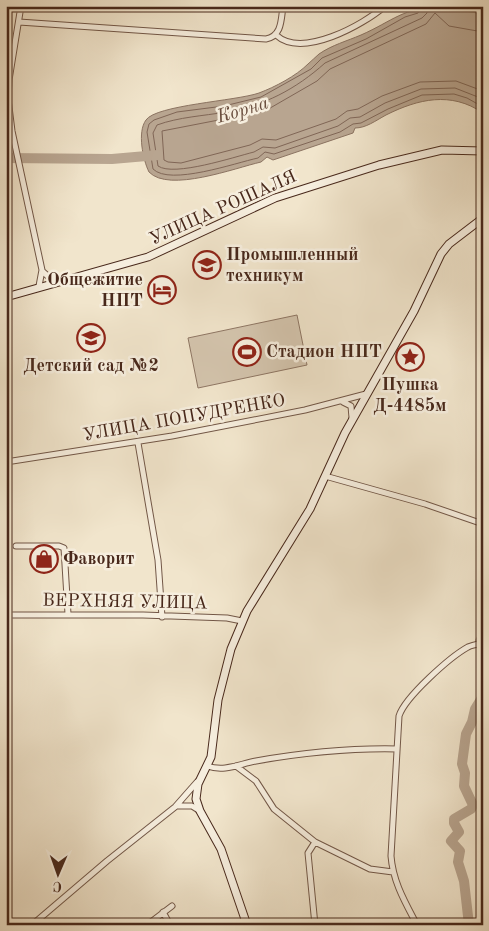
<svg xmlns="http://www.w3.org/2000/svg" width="489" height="931" viewBox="0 0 489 931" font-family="'Old Standard TT',serif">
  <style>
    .garden { fill: #d4c5ae; stroke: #8e7664 }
    .water { fill: #b8a590; stroke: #8b7361 }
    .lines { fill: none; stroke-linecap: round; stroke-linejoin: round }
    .shore { stroke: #806656; stroke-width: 1 }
    .river { stroke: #b8a590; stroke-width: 10 }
    .street-casing { stroke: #725747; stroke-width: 7 }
    .secondary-casing { stroke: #48281b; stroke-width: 9 }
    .street { stroke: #f6eede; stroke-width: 5 }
    .secondary { stroke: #f6eede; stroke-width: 7 }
    .labels { text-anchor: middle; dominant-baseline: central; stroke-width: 5; stroke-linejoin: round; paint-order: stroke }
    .street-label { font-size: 18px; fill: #48281b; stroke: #f6eede }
    .poi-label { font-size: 18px; font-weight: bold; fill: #48281b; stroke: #f6eede; text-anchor: start }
    .water-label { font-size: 19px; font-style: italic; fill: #6a4e3e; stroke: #f6eede }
  </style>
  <rect width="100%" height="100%" fill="#f1e5cc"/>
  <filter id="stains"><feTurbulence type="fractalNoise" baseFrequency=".004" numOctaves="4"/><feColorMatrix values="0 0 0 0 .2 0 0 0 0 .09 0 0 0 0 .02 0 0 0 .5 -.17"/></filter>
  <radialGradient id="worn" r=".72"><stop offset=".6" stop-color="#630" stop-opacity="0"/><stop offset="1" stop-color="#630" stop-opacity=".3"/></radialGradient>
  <path class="garden" d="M 297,315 L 307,365 L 198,388 L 188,338 Z"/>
  <path class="water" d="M 442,7 L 483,14 L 483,113 C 451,91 418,99 386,115 C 375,121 366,128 355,128 L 353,133 L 273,160 L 267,157 L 261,162 C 235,168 169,193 149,172 C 143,160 137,132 146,120 C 156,105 236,101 259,93 C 275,87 296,76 308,64 C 312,61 315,57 319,54 C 332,45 347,41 361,35 C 393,21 403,7 442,7 Z"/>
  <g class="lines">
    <path class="shore" d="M 421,6 L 418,13 L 405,17 L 366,39 L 322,58 L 311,69 L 261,97 L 224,106 L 177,112 L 154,120 L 149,124 L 147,132 L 153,169 C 170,186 235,163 258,158 L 265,152 L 274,154 L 340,132 L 353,124 L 361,123 L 388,109 L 422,95 L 454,94 L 467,98 L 483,107
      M 428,6 L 427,13 L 422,18 L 325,63 C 296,89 264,106 226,112 C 203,116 179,117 157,125 L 153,133 L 158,166 C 174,177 234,157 254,152 L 263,147 L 275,148 L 338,126 L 350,118 L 360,117 L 385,103 L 421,89 L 455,88 L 483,99
      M 483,32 L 449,26 L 435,13 L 426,24 L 330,69 L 317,81 L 265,111 L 162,131 L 164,160 L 168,162 L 181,163 L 250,145 L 262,139 L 276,140 L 336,119 L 347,111 L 358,109 L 382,96 L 420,82 L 456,81 L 483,91"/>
    <path class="river" d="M 6,158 L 112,159 L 158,155
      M 483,636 L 480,641 L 483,652
      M 469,925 L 464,881 L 458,862 L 460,851 L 451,841 L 459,832 L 454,823 L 454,819 L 471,809 L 473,805 L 464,786 L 465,773 L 462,764 L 466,734 L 472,722 L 475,709 L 483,696"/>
    <defs>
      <path id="street" d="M 21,6 L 9,80 L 8,99 L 12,131 L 42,270 L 39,286
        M 19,22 L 266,39 C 282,36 281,20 283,6
        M 276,35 C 302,59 363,25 385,6
        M 42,271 L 50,278 L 60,280
        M 343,402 L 351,406 L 352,418
        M 138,443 L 158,560 L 162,617
        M 6,462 L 172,436 L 305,410 L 366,394
        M 325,476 L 425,504 L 483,524
        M 16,546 L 59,546 L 64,548 L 68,614
        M 6,615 L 143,615 L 227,618 L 242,621
        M 207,766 C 225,772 239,764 256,761 C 302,753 351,748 397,749
        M 236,766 L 256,781 L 274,809 L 315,842 L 370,869 L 393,872
        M 178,806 L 192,806 L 200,811
        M 163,912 L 170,925
        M 32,925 L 107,861 L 175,807 L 197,782
        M 147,925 L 172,906
        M 315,925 L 308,853 L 315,842
        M 417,925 C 405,902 393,882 391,856 L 399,716 C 405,697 450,657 468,647 C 472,645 478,644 483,643"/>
      <path id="secondary" d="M 6,297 L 148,257 L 275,198 L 379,165 L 442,150 L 483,151
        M 247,925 L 221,849 L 200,811 L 196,799 L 198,784 L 211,757 L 218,700 L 231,649 L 247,611 L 310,509 L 345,433 L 414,311 L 441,254 L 449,244 L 483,218"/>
    </defs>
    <use href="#street" class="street-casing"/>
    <use href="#secondary" class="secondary-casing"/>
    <use href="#street" class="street"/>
    <use href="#secondary" class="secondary"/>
  </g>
  <defs>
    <symbol id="university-ring" viewBox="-11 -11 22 22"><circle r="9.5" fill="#f6eede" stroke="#8f2418" stroke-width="1.5"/><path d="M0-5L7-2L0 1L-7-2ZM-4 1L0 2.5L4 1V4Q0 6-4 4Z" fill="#8f2418"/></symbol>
    <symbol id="hotel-ring" viewBox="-11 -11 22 22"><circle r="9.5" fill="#f6eede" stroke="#8f2418" stroke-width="1.5"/><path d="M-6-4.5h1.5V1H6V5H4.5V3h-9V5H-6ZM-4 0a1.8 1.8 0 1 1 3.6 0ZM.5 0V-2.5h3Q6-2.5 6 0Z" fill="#8f2418"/></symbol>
    <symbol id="school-ring" viewBox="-11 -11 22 22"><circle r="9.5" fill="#f6eede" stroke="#8f2418" stroke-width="1.5"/><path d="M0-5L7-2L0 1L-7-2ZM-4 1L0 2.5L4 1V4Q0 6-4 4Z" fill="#8f2418"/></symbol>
    <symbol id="stadium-ring" viewBox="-11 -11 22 22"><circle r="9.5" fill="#f6eede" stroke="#8f2418" stroke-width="1.5"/><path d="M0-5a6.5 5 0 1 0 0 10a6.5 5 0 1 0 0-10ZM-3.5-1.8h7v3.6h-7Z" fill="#8f2418"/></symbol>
    <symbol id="sight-ring" viewBox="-11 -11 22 22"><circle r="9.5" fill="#f6eede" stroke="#8f2418" stroke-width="1.5"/><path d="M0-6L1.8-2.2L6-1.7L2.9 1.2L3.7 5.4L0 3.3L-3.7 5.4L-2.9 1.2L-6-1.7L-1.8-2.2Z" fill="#8f2418"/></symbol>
    <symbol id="shop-ring" viewBox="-11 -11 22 22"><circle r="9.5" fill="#f6eede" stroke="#8f2418" stroke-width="1.5"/><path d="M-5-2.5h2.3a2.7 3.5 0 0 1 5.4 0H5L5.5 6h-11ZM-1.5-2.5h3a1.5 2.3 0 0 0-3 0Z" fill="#8f2418"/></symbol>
  </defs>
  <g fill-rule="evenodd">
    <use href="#university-ring" x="191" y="249" width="32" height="32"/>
    <use href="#hotel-ring" x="146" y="274" width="32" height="32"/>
    <use href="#school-ring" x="75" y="322" width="32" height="32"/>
    <use href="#stadium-ring" x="231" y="336" width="32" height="32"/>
    <use href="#sight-ring" x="394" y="341" width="32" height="32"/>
    <use href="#shop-ring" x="28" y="543" width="32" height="32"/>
  </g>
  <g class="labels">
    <g class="street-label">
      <text transform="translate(223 208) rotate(-24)">УЛИЦА РОШАЛЯ</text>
      <text transform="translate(184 418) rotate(-10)">УЛИЦА ПОПУДРЕНКО</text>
      <text transform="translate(125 602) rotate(1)">ВЕРХНЯЯ УЛИЦА</text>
    </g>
    <g class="poi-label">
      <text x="226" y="255">Промышленный<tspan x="226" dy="21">техникум</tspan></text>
      <text x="143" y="280" text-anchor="end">Общежитие<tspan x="143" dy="21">НПТ</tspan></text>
      <text x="266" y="352">Стадион НПТ</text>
      <text x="91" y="366" text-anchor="middle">Детский сад №2</text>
      <text x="410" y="385" text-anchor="middle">Пушка<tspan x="410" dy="21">Д-4485м</tspan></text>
      <text x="63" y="559">Фаворит</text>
    </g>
    <g class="water-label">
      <text transform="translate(243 111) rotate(-17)">Корна</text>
    </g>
  </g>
  <rect width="489" height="931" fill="none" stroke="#f1e5cc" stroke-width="25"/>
  <rect x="8" y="8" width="474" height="916" fill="none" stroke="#48281b" stroke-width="2.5"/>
  <rect x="12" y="12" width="464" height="906" fill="none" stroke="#48281b"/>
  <g transform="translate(58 874) rotate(182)" stroke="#f6eede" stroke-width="4" paint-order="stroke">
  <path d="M0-4L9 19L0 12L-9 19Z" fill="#48281b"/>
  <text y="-8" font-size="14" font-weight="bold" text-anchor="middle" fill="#48281b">С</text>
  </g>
  <rect width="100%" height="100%" filter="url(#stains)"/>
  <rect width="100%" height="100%" fill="url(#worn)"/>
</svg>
